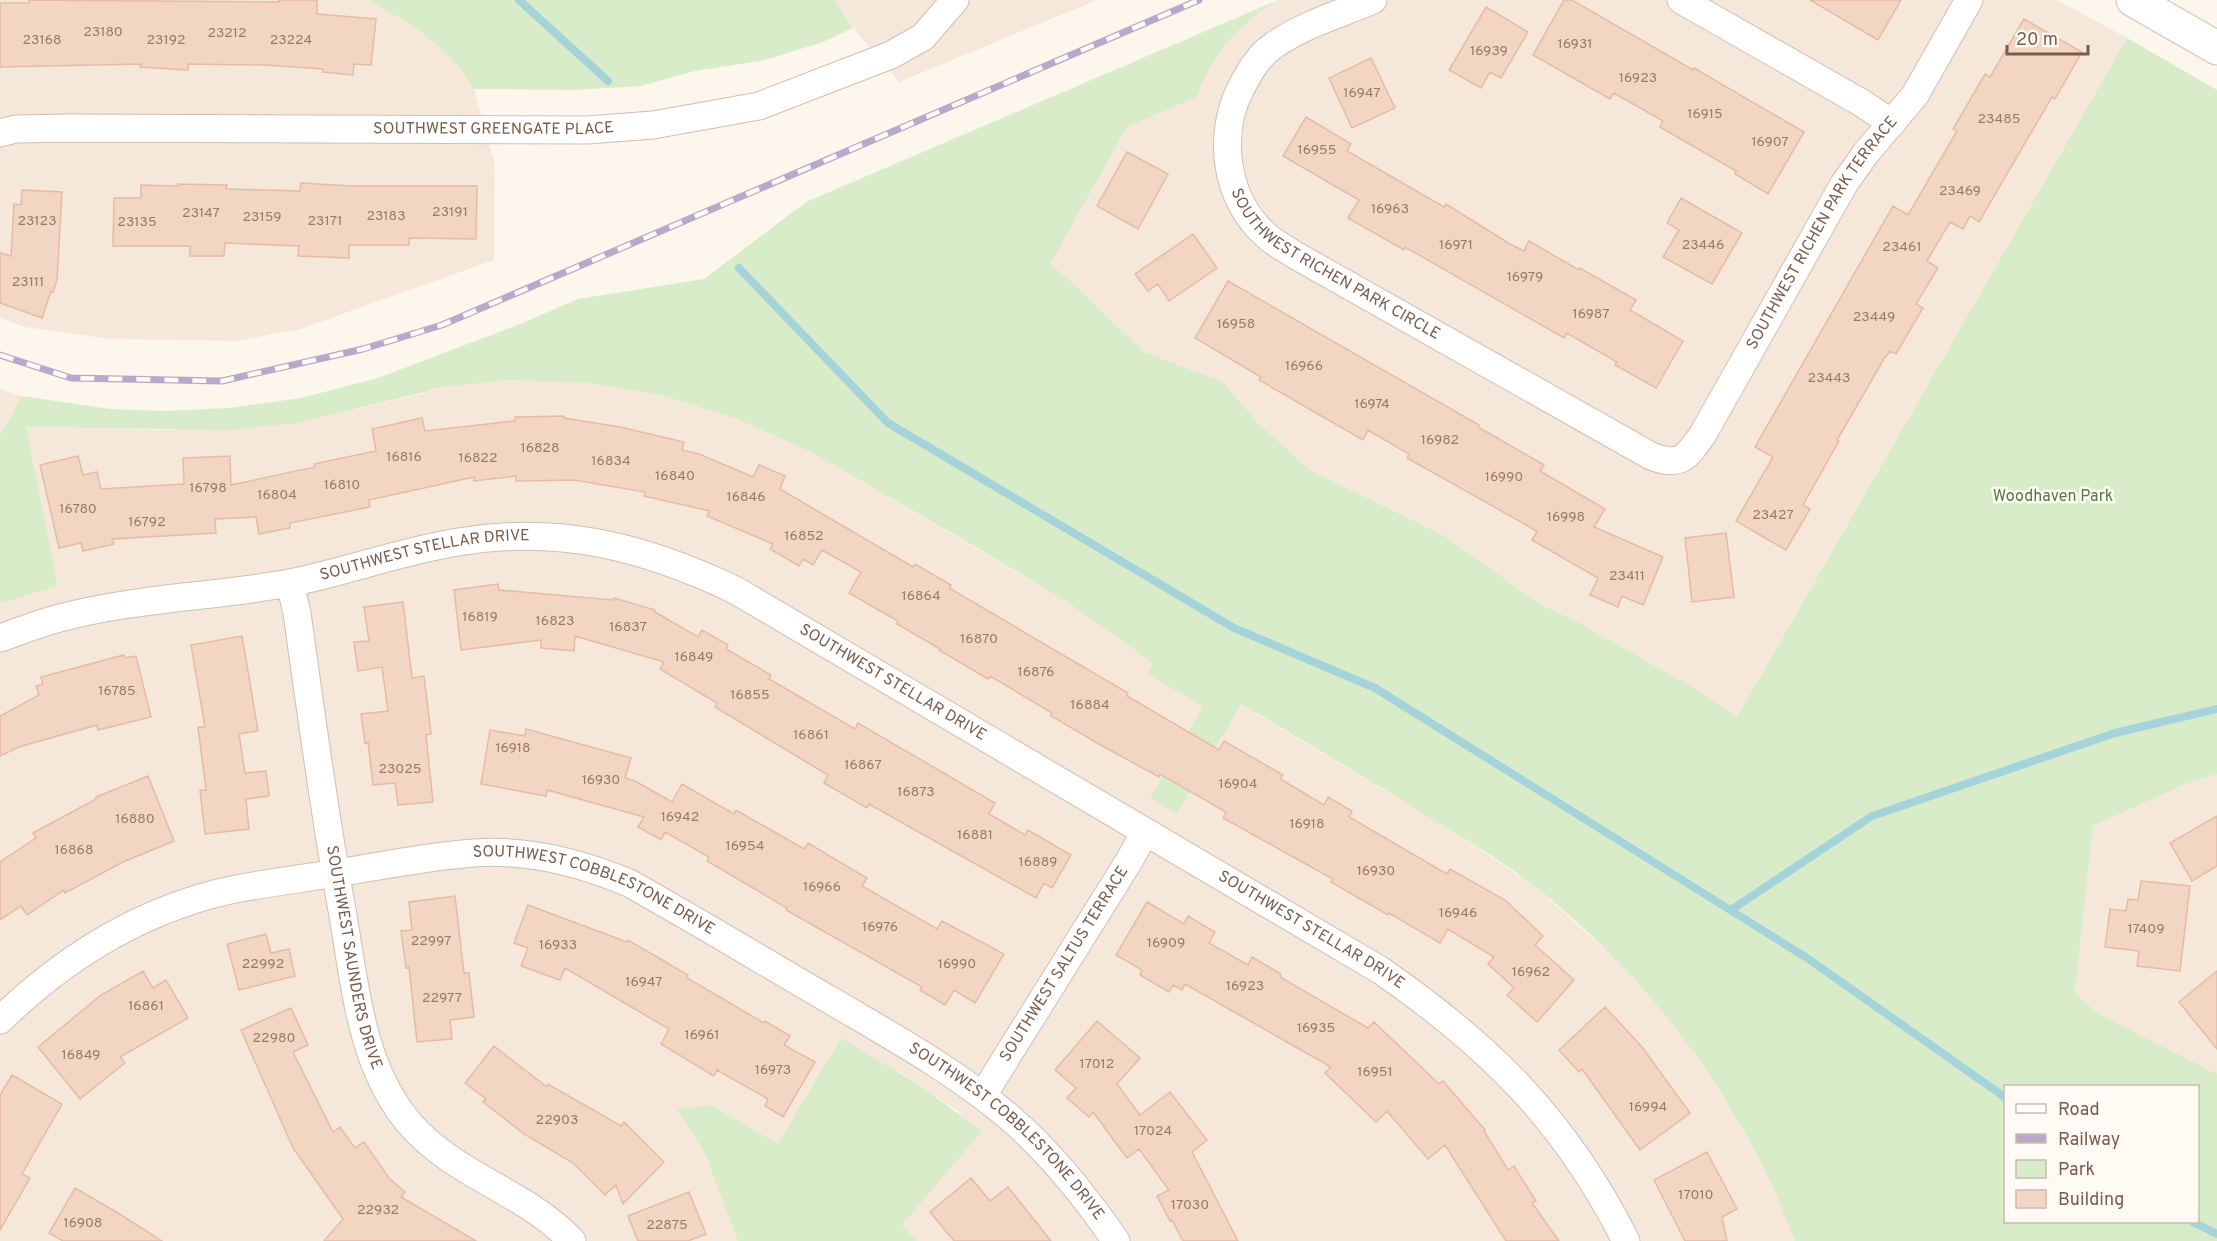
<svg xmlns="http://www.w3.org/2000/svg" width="2217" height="1241" viewBox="0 0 2217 1241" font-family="Overpass,sans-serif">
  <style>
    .residential { fill: #f5e8da }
    .green { fill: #d8ecc9; fill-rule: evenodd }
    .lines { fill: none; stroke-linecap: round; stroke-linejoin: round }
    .stream { stroke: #a5d3da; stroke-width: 8 }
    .building { fill: #f3d5c3; stroke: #e6bba3; stroke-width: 1.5 }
    .street-casing { stroke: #d1beb0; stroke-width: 29 }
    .secondary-casing { stroke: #d6c0b0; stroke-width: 35 }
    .street { stroke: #fff; stroke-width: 27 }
    .secondary { stroke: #fff; stroke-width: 33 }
    .rail-casing { stroke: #b9a8c9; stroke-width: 7 }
    .rail { stroke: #fffaf3; stroke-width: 4.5; stroke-dasharray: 14; stroke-linecap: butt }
    .labels { text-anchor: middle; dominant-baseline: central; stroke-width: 5; stroke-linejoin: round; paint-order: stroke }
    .number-label { font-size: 14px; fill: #987a6a }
    .street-label { font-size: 16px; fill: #7a5c4d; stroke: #fffaf3 }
    .park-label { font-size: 16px; fill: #537a41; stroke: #fffaf3 }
  </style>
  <rect width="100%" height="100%" fill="#fdf6ec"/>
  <path class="residential" d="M 0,0 L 367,0 L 400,17 L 438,43 L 466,75 L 474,89 L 495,165 L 494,260 L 300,329 L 236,341 L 110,339 L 25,327 L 0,318 Z
    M 835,0 L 1097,0 L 899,82 L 853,28 Z
    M 1278,0 L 2057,0 L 2127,38 L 1737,717 L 1696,689 L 1574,620 L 1540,604 L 1443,535 L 1310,470 L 1257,422 L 1223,383 L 1144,352 L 1075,285 L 1049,264 L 1127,127 L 1197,97 L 1210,65 L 1226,41 L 1251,17 Z
    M 508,380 L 587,383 L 661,395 L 739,420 L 813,453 L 1064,600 L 1153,663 L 1240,704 L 1457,834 L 1534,886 L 1616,959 L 1677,1028 L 1738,1119 L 1780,1201 L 1795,1241 L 917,1241 L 902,1226 L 962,1114 L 898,1071 L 778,1145 L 711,1105 L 678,1109 L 705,1154 L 738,1241 L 0,1241 L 0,604 L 58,584 L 26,427 L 168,430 L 357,409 L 429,392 L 429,389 Z
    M 0,389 L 22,396 L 0,435 Z
    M 2217,774 L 2217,1074 L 2097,1013 L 2075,992 L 2093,826 L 2186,784 Z"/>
  <path class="green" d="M 367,0 L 835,0 L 853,28 L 823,42 L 765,60 L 695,71 L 641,86 L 575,90 L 474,89 C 449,46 410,22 367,0 Z
    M 1278,0 C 1239,23 1212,54 1197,97 L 1127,127 L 1050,264 L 1075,285 L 1144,352 L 1223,382 L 1257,422 L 1310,470 L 1443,535 L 1540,604 L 1574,620 L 1696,689 L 1737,717 L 2127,38 L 2217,90 L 2217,774 L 2186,784 L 2093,826 L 2075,992 L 2097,1013 L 2217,1074 L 2217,1241 L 1795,1241 C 1744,1103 1650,977 1534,886 C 1499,859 1459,835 1420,812 C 1361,775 1301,740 1241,704 L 1177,814 L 1150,798 L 1203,706 L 1147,674 L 1153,663 L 1064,600 L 989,555 L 813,453 L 739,420 L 661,395 L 587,383 L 508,380 L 429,389 L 429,391 L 297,423 L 232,430 L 26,427 L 58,585 L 0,604 L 0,435 L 22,396 L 110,409 L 166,411 L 228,408 L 301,398 L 378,378 L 520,324 L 578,299 L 704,279 L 806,202 ZM 2006,1086 L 2198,1086 L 2198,1222 L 2006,1222 Z
    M 841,1038 L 919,1085 L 982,1131 L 902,1225 L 917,1241 L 738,1241 L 705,1154 L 677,1109 L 711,1105 L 778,1144 Z"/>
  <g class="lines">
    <path class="stream" d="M 519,0 L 608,81
      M 739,268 L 888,423 L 1234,628 L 1375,688 L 1807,958 L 2006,1098
      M 1731,910 L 1872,816 L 2115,733 L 2217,709
      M 2193,1222 L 2217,1234"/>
  </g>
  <path class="building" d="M 29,0 L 279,2 L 279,0 L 317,0 L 317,14 L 376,19 L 371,65 L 354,64 L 353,75 L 323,72 L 323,69 L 265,65 L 188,64 L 188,70 L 140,67 L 141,64 L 0,67 L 0,3 L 29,3 Z
    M 1564,0 L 1572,0 L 1693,70 L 1694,68 L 1804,132 L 1768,194 L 1735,174 L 1736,171 L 1660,127 L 1663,121 L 1614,93 L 1610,99 L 1533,55 Z
    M 1810,0 L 1901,0 L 1878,40 Z
    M 1486,7 L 1528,32 L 1501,78 L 1490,72 L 1481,88 L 1449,70 Z
    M 2024,19 L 2082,52 L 2055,99 L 2052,97 L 1979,222 L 1970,216 L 1963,229 L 1950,222 L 1927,261 L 1938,268 L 1916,304 L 1923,308 L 1896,354 L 1890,351 L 1884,359 L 1837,440 L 1839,441 L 1803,505 L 1810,509 L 1786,550 L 1736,521 L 1773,457 L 1755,447 L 1893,206 L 1908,215 L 1957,131 L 1953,129 L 1985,74 L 1990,77 Z
    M 1371,58 L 1395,108 L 1352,128 L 1329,78 Z
    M 1306,117 L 1351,144 L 1347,151 L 1444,207 L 1446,204 L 1510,244 L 1524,251 L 1529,241 L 1579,270 L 1580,268 L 1636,300 L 1630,310 L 1683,341 L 1656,388 L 1615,365 L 1617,362 L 1567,333 L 1564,338 L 1405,247 L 1404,250 L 1348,218 L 1359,200 L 1283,156 Z
    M 1127,152 L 1168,174 L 1138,229 L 1097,206 Z
    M 301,183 L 351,186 L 477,186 L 476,239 L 409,238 L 409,245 L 349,245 L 349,258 L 298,256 L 299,246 L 225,243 L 224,256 L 190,256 L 190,246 L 113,246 L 114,198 L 141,198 L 141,185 L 178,186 L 178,184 L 227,185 L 226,189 L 300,191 Z
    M 22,190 L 62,192 L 57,280 L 53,292 L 51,291 L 42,318 L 0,303 L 0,253 L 11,256 L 14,204 L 21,205 Z
    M 1681,198 L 1742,233 L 1712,284 L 1663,257 L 1679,230 L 1667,223 Z
    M 1193,234 L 1217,268 L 1169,301 L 1158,284 L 1148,291 L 1135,274 Z
    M 1228,281 L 1479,425 L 1478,427 L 1544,465 L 1540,471 L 1605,509 L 1594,527 L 1663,557 L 1643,605 L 1622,596 L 1618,607 L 1590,595 L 1598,578 L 1532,540 L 1537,532 L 1528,526 L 1407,458 L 1409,454 L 1368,430 L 1363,440 L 1259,380 L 1261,377 L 1195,338 Z
    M 564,416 L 564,418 L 620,427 L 684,442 L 682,450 L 699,454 L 753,477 L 759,465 L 785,476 L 780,489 L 913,567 L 915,564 L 951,585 L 949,588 L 1128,693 L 1127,696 L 1219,750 L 1224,741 L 1283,775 L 1280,779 L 1324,805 L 1328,797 L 1352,811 L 1349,817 L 1447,874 L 1450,869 L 1505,900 L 1543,936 L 1535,945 L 1574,980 L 1537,1022 L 1507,995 L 1514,988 L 1488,964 L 1494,957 L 1448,929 L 1440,943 L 1389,913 L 1388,915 L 1331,882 L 1333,879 L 1223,818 L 1226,812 L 1160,774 L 1159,777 L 1099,744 L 1051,716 L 1052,713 L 990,676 L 988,679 L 939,650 L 940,649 L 897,624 L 898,621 L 849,593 L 861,572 L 822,550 L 813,565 L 803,559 L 799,566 L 770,549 L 773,544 L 707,516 L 710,511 L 644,496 L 645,492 L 574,480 L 516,481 L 516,476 L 474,481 L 474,477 L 369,500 L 370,507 L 290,523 L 290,528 L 259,534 L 256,517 L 215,519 L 216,533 L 112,539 L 114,544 L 83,551 L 81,543 L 59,548 L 40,465 L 78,456 L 83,475 L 97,472 L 101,489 L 184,484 L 183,458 L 230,456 L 231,485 L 315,467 L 314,464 L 376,451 L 372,429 L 422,418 L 425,431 L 515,421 L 515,417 Z
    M 1726,533 L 1734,597 L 1692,602 L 1685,538 Z
    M 498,584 L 499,590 L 613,600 L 614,598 L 655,610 L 655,612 L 698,637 L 702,630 L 728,645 L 726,649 L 771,675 L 769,679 L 855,729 L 858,723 L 995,803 L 989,814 L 1025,835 L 1028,830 L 1071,855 L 1052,888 L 1044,883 L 1036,898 L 869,804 L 867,808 L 824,783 L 828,775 L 715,707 L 717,703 L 660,669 L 664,662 L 575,636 L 574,651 L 541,648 L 541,640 L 461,650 L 454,590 Z
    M 403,602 L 412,678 L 424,676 L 431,734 L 426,735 L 433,802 L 398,805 L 395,783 L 373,785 L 368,742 L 365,743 L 361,714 L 388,711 L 382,667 L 358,671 L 354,642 L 369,641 L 364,607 Z
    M 242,636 L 258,731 L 239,734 L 245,773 L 266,771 L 269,796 L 246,799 L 249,829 L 205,834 L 200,790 L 206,790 L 198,727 L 205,727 L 191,645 Z
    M 124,655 L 125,658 L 136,656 L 151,717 L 98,730 L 97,725 L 19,747 L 0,756 L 0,716 L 39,695 L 36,686 L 43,684 L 41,677 Z
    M 526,729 L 631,758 L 625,778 L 635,781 L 672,802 L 682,784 L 734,814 L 736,810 L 804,849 L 808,843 L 867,878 L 862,886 L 937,929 L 942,921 L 1004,954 L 975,1003 L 954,990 L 945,1005 L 920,990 L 922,987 L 786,910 L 787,908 L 707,861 L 709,857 L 665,832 L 661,840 L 638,827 L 644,817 L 547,790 L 546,796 L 481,784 L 490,730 L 525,736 Z
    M 148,776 L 174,841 L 123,862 L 65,893 L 64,890 L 27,915 L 21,906 L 0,920 L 0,862 L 36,838 L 33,833 L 96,799 L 96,797 Z
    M 2217,816 L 2217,866 L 2192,881 L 2170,843 Z
    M 2141,881 L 2190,886 L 2180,971 L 2137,966 L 2139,951 L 2105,947 L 2110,909 L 2126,911 L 2128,899 L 2138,900 Z
    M 455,896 L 464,973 L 469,973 L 474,1017 L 450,1020 L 452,1039 L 417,1042 L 409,967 L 406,968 L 401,931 L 412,930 L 409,902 Z
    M 1147,902 L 1184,924 L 1188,916 L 1215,932 L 1209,943 L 1248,965 L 1252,957 L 1281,974 L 1280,977 L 1368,1028 L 1374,1022 L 1439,1084 L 1443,1081 L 1485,1130 L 1484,1131 L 1508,1170 L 1514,1166 L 1536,1201 L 1532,1203 L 1559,1241 L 1506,1241 L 1445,1145 L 1428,1159 L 1387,1111 L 1376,1122 L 1325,1073 L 1331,1067 L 1185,984 L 1182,990 L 1173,985 L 1169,992 L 1140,975 L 1142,970 L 1116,955 Z
    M 528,905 L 627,942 L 628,940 L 688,975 L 687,978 L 764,1023 L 765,1021 L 790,1036 L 784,1045 L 815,1062 L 783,1117 L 765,1106 L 768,1099 L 717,1070 L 714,1076 L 661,1044 L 669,1029 L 565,968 L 560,980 L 521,966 L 528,948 L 514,943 Z
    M 266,934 L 271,953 L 289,949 L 295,976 L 239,990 L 227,944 Z
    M 143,971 L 153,988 L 166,980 L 188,1018 L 120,1057 L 125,1063 L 80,1099 L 38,1047 L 101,995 Z
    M 2217,971 L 2217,1049 L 2179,1002 Z
    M 1605,1007 L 1642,1047 L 1690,1113 L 1640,1150 L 1582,1069 L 1579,1072 L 1559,1050 Z
    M 291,1008 L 308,1045 L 293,1052 L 333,1132 L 340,1127 L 355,1148 L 364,1142 L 389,1178 L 405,1192 L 401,1197 L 476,1241 L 324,1241 L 343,1219 L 293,1148 L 241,1030 Z
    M 1097,1021 L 1140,1058 L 1117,1084 L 1140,1115 L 1170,1092 L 1207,1140 L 1192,1152 L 1238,1241 L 1183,1241 L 1172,1220 L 1170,1221 L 1157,1196 L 1169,1190 L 1139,1149 L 1127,1158 L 1093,1112 L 1089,1117 L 1067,1098 L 1076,1088 L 1055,1070 Z
    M 494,1046 L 547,1087 L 548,1084 L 621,1126 L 624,1122 L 664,1162 L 623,1204 L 616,1185 L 605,1195 L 573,1163 L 524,1134 L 483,1102 L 486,1099 L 465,1083 Z
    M 12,1075 L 62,1104 L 22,1174 L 30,1178 L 0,1230 L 0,1095 Z
    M 1707,1152 L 1737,1209 L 1722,1217 L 1727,1241 L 1685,1241 L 1654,1180 Z
    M 971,1178 L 990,1201 L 1008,1187 L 1051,1241 L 954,1241 L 930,1212 Z
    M 75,1188 L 118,1213 L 162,1241 L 63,1241 L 49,1233 Z
    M 689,1192 L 706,1234 L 688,1241 L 638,1241 L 628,1216 Z"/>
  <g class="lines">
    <defs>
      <g id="street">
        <path id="s1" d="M 1373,0 C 1340,14 1302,25 1273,46 C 1259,55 1250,71 1242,86 C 1216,134 1225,201 1268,237 C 1276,244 1286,249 1295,255 L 1651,456 C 1680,468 1687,457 1703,434 L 1844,184 L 1866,153 L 1915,95 L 1969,0"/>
        <path d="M 1681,0 L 1860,102 L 1892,123"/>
        <path id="s2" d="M 0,133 L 16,129 L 69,128 L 587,130 L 653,125 L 759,106 L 891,55 L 923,37 L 955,0"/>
        <path id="s3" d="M 290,583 L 297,613 C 311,713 324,812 342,910 C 355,983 360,1066 410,1124 C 455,1176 526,1192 572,1241"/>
        <path id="s4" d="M 0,638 C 18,632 37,624 56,619 C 132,598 212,597 290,583 C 346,572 401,551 458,542 C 559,525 645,547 735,590 L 1380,970 C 1489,1045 1566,1121 1626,1241"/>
        <path id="s5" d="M 0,1020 C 61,961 135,914 218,893 C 259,883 302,879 343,872 C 387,865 430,856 474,853 C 527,849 581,863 629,883 C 697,921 763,961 830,1000 C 891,1036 955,1071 1009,1117 C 1051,1153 1085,1196 1116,1241"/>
        <path id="s6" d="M 983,1095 L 1129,861 L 1145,832"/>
      </g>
      <path id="secondary" d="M 2133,0 L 2217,48"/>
    </defs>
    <use href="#street" class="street-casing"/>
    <use href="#secondary" class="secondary-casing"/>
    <use href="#street" class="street"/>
    <use href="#secondary" class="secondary"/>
    <defs>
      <path id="rail" d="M 0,355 L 71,378 L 222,381 L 363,349 L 442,325 L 1199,0"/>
    </defs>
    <use href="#rail" class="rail-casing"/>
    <use href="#rail" class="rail"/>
  </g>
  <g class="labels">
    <g class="number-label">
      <text x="103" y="32">23180</text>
      <text x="227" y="33">23212</text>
      <text x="42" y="40">23168</text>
      <text x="166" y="40">23192</text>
      <text x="291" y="40">23224</text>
      <text x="1575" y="44">16931</text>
      <text x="1489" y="51">16939</text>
      <text x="1638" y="78">16923</text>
      <text x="1362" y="93">16947</text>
      <text x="1705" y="114">16915</text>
      <text x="1999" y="119">23485</text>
      <text x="1770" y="142">16907</text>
      <text x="1317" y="150">16955</text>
      <text x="1960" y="191">23469</text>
      <text x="1390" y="209">16963</text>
      <text x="450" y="212">23191</text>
      <text x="201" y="213">23147</text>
      <text x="386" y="216">23183</text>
      <text x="262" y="217">23159</text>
      <text x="37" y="221">23123</text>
      <text x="325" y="221">23171</text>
      <text x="137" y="222">23135</text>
      <text x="1456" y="245">16971</text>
      <text x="1703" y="245">23446</text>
      <text x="1902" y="247">23461</text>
      <text x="1525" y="277">16979</text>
      <text x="28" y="282">23111</text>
      <text x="1591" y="314">16987</text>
      <text x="1874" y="317">23449</text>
      <text x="1236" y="324">16958</text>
      <text x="1304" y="366">16966</text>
      <text x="1829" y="378">23443</text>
      <text x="1372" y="404">16974</text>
      <text x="1440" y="440">16982</text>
      <text x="540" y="448">16828</text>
      <text x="404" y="457">16816</text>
      <text x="478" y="458">16822</text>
      <text x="611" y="461">16834</text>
      <text x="675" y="476">16840</text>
      <text x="1504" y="477">16990</text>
      <text x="342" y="485">16810</text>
      <text x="208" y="488">16798</text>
      <text x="277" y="495">16804</text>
      <text x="746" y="497">16846</text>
      <text x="78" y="509">16780</text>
      <text x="1773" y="515">23427</text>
      <text x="1566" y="517">16998</text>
      <text x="147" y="522">16792</text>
      <text x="804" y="536">16852</text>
      <text x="1627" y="576">23411</text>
      <text x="921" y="596">16864</text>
      <text x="480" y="617">16819</text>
      <text x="555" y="621">16823</text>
      <text x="628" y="627">16837</text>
      <text x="979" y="639">16870</text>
      <text x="694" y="657">16849</text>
      <text x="1036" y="672">16876</text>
      <text x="117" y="691">16785</text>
      <text x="750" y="695">16855</text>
      <text x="1090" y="705">16884</text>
      <text x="811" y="735">16861</text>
      <text x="513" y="748">16918</text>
      <text x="863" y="765">16867</text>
      <text x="400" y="769">23025</text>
      <text x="601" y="780">16930</text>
      <text x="1238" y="784">16904</text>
      <text x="916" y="792">16873</text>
      <text x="680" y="817">16942</text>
      <text x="135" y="819">16880</text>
      <text x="1307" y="824">16918</text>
      <text x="975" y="835">16881</text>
      <text x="745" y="846">16954</text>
      <text x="74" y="850">16868</text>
      <text x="1038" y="862">16889</text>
      <text x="1376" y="871">16930</text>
      <text x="822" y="887">16966</text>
      <text x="1458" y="913">16946</text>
      <text x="880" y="927">16976</text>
      <text x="2146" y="929">17409</text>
      <text x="431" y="941">22997</text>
      <text x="1166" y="943">16909</text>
      <text x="558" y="945">16933</text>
      <text x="263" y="964">22992</text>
      <text x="957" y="964">16990</text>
      <text x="1531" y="972">16962</text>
      <text x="644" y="982">16947</text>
      <text x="1245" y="986">16923</text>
      <text x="442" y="998">22977</text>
      <text x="146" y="1006">16861</text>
      <text x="1316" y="1028">16935</text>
      <text x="702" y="1035">16961</text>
      <text x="274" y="1038">22980</text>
      <text x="81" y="1055">16849</text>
      <text x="1097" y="1064">17012</text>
      <text x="773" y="1070">16973</text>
      <text x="1375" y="1072">16951</text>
      <text x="1648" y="1107">16994</text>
      <text x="557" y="1120">22903</text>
      <text x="1153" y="1131">17024</text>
      <text x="1696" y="1195">17010</text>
      <text x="1190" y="1205">17030</text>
      <text x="378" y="1210">22932</text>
      <text x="83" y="1223">16908</text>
      <text x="667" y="1225">22875</text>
    </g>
    <g class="street-label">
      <text stroke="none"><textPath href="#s2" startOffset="494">SOUTHWEST GREENGATE PLACE</textPath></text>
      <text stroke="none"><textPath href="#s1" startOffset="1066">SOUTHWEST RICHEN PARK TERRACE</textPath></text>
      <text stroke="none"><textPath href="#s1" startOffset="396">SOUTHWEST RICHEN PARK CIRCLE</textPath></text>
      <text stroke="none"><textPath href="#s4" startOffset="434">SOUTHWEST STELLAR DRIVE</textPath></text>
      <text stroke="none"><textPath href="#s4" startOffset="938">SOUTHWEST STELLAR DRIVE</textPath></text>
      <text stroke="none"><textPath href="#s5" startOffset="642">SOUTHWEST COBBLESTONE DRIVE</textPath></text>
      <text stroke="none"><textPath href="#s4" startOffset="1424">SOUTHWEST STELLAR DRIVE</textPath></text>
      <text stroke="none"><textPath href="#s3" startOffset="380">SOUTHWEST SAUNDERS DRIVE</textPath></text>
      <text stroke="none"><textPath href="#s6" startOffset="154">SOUTHWEST SALTUS TERRACE</textPath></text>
      <text stroke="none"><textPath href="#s5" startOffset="1128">SOUTHWEST COBBLESTONE DRIVE</textPath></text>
    </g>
    <g class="park-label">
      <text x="2053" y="497">Woodhaven Park</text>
    </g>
  </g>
  <rect x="2004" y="1085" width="195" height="138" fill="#fffaf3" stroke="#cabbb1" stroke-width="1.5"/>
  <rect x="2016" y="1104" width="30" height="9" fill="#ffffff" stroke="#cabbb1" stroke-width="1.5"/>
  <text x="2058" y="1115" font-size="18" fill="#7a5c4d">Road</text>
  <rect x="2016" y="1134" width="30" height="9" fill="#b9a8c9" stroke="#cabbb1" stroke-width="1.5"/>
  <text x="2058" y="1145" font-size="18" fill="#7a5c4d">Railway</text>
  <rect x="2016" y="1160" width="30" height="18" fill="#d8ecc9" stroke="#cabbb1" stroke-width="1.5"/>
  <text x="2058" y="1175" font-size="18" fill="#7a5c4d">Park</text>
  <rect x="2016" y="1190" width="30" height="18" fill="#f3d5c3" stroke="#cabbb1" stroke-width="1.5"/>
  <text x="2058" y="1205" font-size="18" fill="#7a5c4d">Building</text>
  <path d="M2007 45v9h81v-9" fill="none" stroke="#7a5c4d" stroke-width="3"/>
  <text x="2016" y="45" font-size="18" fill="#7a5c4d" stroke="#fffaf3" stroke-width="4.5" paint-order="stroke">20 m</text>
</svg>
